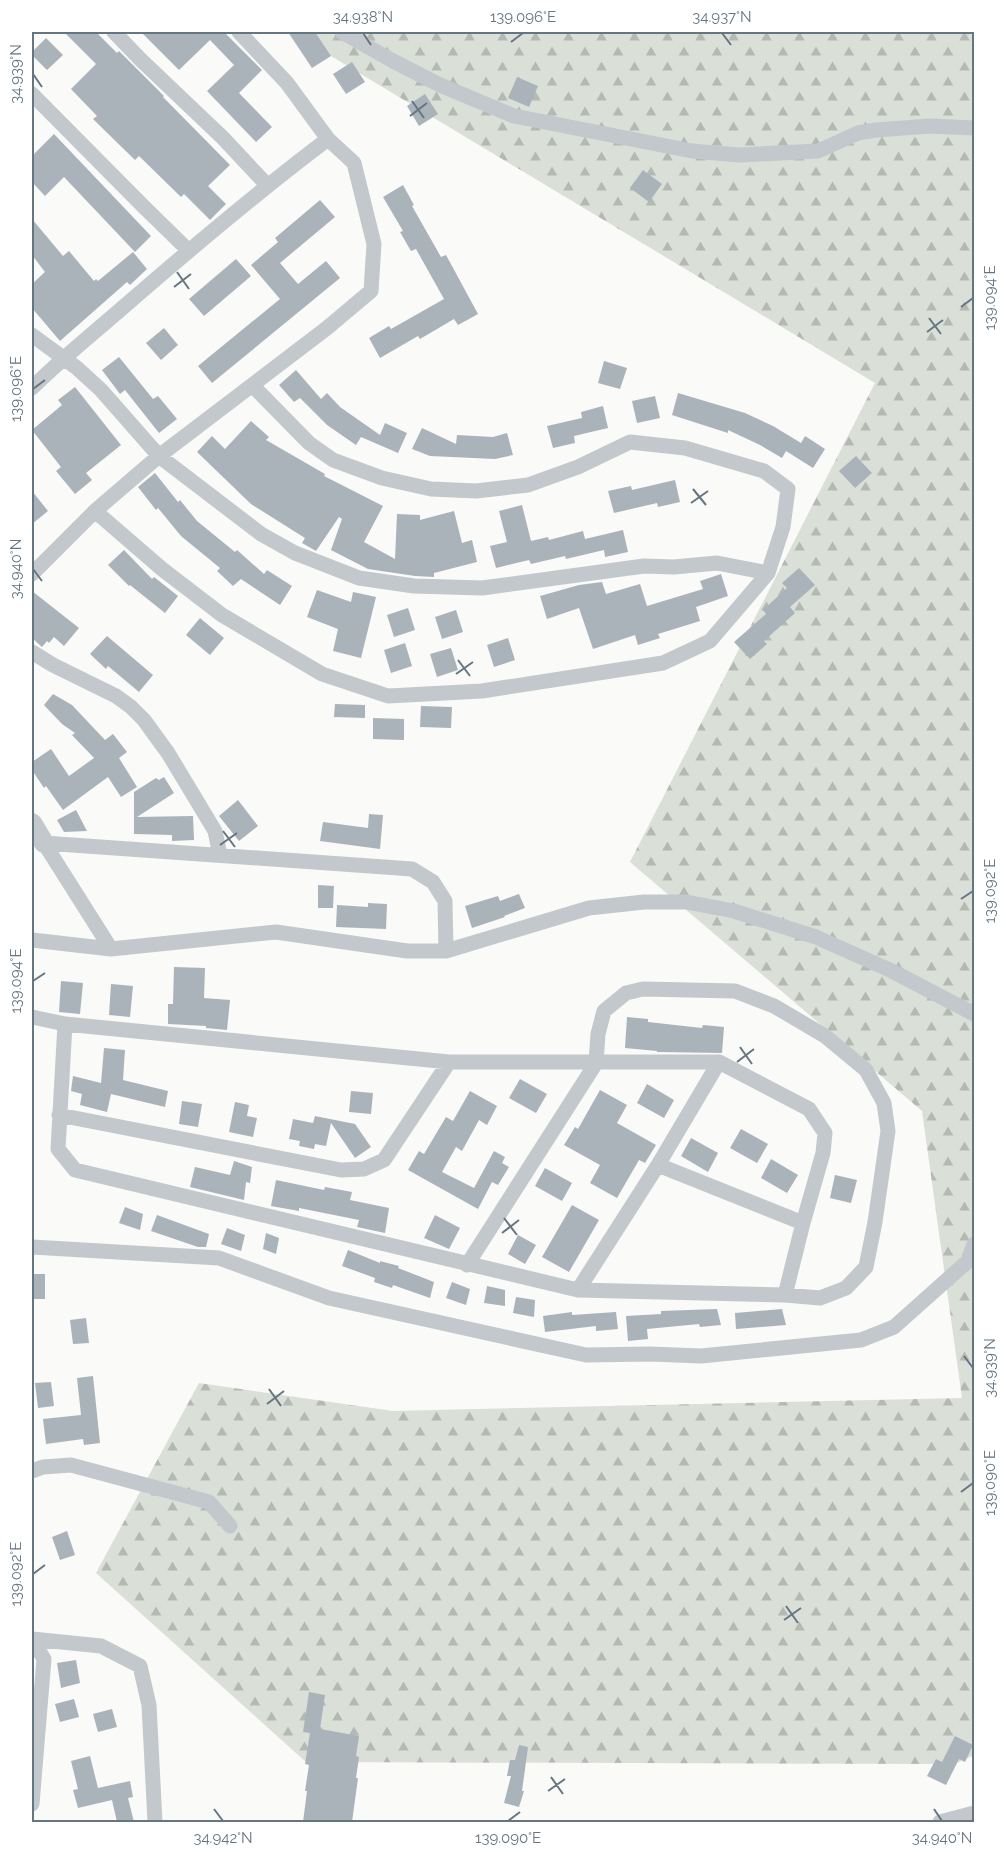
<svg xmlns="http://www.w3.org/2000/svg" width="1006" height="1854" viewBox="0 0 1006 1854" font-family="Raleway,sans-serif">
  <style>
    .forest { fill: url(#forest-firs) }
    .building { fill: #aab3b9 }
    .lines { fill: none; stroke-linecap: round; stroke-linejoin: round }
    .minor { stroke: #c3c8cc; stroke-width: 15 }
    .tertiary { stroke: #c3c8cc; stroke-width: 20 }
    .ticks { fill: none; stroke: #657683; stroke-width: 2 }
    .neatline { fill: none; stroke: #657683; stroke-width: 2 }
    .ticks-label { font-size: 15px; text-anchor: middle; fill: #657683 }
  </style>
  <defs>
    <pattern id="forest-firs" width="22" height="20" patternUnits="userSpaceOnUse" patternTransform="scale(1.5)"><rect width="22" height="20" fill="#dadfd7"/><path d="M5 1l3.5 6h-7zM16 11l3.5 6h-7z" fill="#b4b9b4"/></pattern>
  </defs>
  <rect width="100%" height="100%" fill="#fafaf8"/>
  <path class="forest" d="M 291,32 L 974,32 L 974,1755 L 955,1764 L 306,1762 L 96,1573 L 199,1383 L 393,1411 L 962,1398 L 922,1111 L 630,862 L 875,383 Z"/>
  <path class="building" d="M 64,32 L 96,32 L 117,53 L 119,51 L 164,96 L 163,97 L 230,165 L 208,186 L 226,204 L 210,220 L 184,194 L 181,197 L 139,156 L 135,160 L 93,119 L 97,116 L 71,89 L 96,64 Z
    M 141,32 L 224,32 L 262,70 L 239,93 L 272,127 L 256,142 L 207,91 L 234,65 L 210,40 L 179,70 Z
    M 288,32 L 315,32 L 331,56 L 312,68 Z
    M 46,38 L 63,55 L 47,70 L 32,55 L 32,52 Z
    M 352,62 L 365,82 L 346,94 L 333,74 Z
    M 517,77 L 538,86 L 529,107 L 508,98 Z
    M 425,94 L 438,114 L 419,126 L 407,106 Z
    M 54,134 L 151,236 L 135,252 L 64,177 L 45,196 L 32,182 L 32,156 Z
    M 643,170 L 662,184 L 649,202 L 630,188 Z
    M 403,185 L 414,205 L 412,206 L 441,257 L 446,255 L 478,314 L 458,325 L 454,319 L 420,339 L 418,336 L 380,358 L 369,338 L 389,326 L 391,329 L 444,299 L 416,249 L 411,251 L 400,232 L 403,231 L 383,197 Z
    M 320,200 L 335,217 L 280,263 L 298,284 L 326,261 L 340,278 L 212,383 L 198,366 L 280,299 L 251,265 L 278,242 L 275,238 Z
    M 32,219 L 63,256 L 69,251 L 94,281 L 96,279 L 98,281 L 133,252 L 147,269 L 130,285 L 127,282 L 60,341 L 32,308 L 32,284 L 45,272 L 32,255 Z
    M 236,259 L 251,276 L 204,316 L 189,299 Z
    M 164,328 L 178,345 L 161,360 L 146,343 Z
    M 119,357 L 153,399 L 158,396 L 177,419 L 159,433 L 125,390 L 120,394 L 102,370 Z
    M 604,361 L 627,368 L 620,389 L 598,383 Z
    M 296,370 L 321,399 L 327,393 L 340,407 L 380,435 L 385,423 L 407,433 L 398,453 L 361,437 L 356,445 L 327,425 L 300,398 L 294,402 L 279,385 Z
    M 75,387 L 121,445 L 86,473 L 92,480 L 75,494 L 56,471 L 61,467 L 32,430 L 62,405 L 58,400 Z
    M 678,393 L 745,413 L 773,426 L 801,443 L 805,436 L 825,449 L 813,468 L 786,451 L 782,458 L 760,445 L 728,430 L 728,433 L 672,415 Z
    M 655,396 L 660,418 L 637,423 L 632,401 Z
    M 603,406 L 608,428 L 574,436 L 575,443 L 553,448 L 547,426 L 582,418 L 581,412 Z
    M 251,421 L 269,437 L 266,440 L 325,474 L 324,476 L 383,506 L 364,542 L 395,559 L 397,514 L 420,515 L 420,520 L 454,511 L 462,543 L 472,540 L 477,562 L 434,573 L 434,577 L 415,576 L 368,569 L 331,550 L 342,519 L 339,517 L 316,551 L 302,543 L 305,538 L 251,504 L 197,452 L 212,436 L 225,449 Z
    M 422,428 L 456,444 L 457,435 L 493,437 L 507,433 L 513,455 L 495,459 L 430,456 L 412,449 Z
    M 856,456 L 872,473 L 855,488 L 839,471 Z
    M 155,473 L 178,502 L 180,500 L 197,521 L 235,552 L 237,550 L 264,574 L 267,570 L 292,586 L 280,605 L 241,579 L 233,586 L 217,571 L 220,568 L 181,536 L 158,508 L 156,510 L 138,487 Z
    M 675,480 L 680,502 L 658,507 L 657,503 L 614,513 L 608,491 L 631,486 L 632,490 Z
    M 32,491 L 48,511 L 32,524 Z
    M 522,505 L 531,541 L 548,537 L 549,540 L 583,531 L 585,539 L 623,530 L 628,552 L 605,557 L 604,550 L 566,559 L 565,556 L 531,564 L 529,560 L 496,568 L 490,546 L 507,542 L 499,511 Z
    M 124,550 L 152,579 L 154,577 L 178,596 L 165,613 L 130,585 L 129,586 L 108,565 Z
    M 799,568 L 815,585 L 790,607 L 795,613 L 764,641 L 767,644 L 750,659 L 734,642 L 766,614 L 763,610 L 787,588 L 782,583 Z
    M 721,574 L 728,596 L 696,607 L 700,621 L 658,634 L 660,638 L 638,645 L 635,635 L 593,649 L 579,608 L 547,619 L 540,596 L 579,585 L 602,582 L 606,594 L 640,584 L 647,606 L 703,589 L 700,581 Z
    M 317,590 L 351,602 L 353,592 L 376,597 L 361,658 L 333,651 L 338,629 L 307,617 Z
    M 32,591 L 79,628 L 64,646 L 54,637 L 49,643 L 47,641 L 42,647 L 32,638 Z
    M 408,608 L 415,630 L 394,637 L 387,615 Z
    M 456,610 L 463,632 L 442,639 L 435,617 Z
    M 200,618 L 224,638 L 210,655 L 186,635 Z
    M 107,636 L 153,675 L 139,692 L 108,666 L 106,669 L 90,654 Z
    M 508,638 L 515,660 L 494,667 L 487,645 Z
    M 405,643 L 412,666 L 391,673 L 384,650 Z
    M 451,648 L 458,670 L 437,677 L 430,654 Z
    M 53,694 L 72,705 L 105,740 L 113,734 L 127,752 L 119,758 L 137,787 L 121,797 L 108,777 L 63,810 L 46,786 L 44,788 L 32,770 L 32,762 L 51,749 L 69,776 L 94,758 L 72,735 L 75,733 L 62,724 L 44,705 Z
    M 335,704 L 365,705 L 365,718 L 334,717 Z
    M 421,706 L 452,707 L 451,728 L 420,727 Z
    M 373,718 L 404,719 L 404,740 L 373,739 Z
    M 164,777 L 174,793 L 137,817 L 193,816 L 194,840 L 172,841 L 172,835 L 134,834 L 134,792 L 156,778 L 159,780 Z
    M 238,800 L 258,826 L 239,841 L 219,816 Z
    M 76,810 L 87,831 L 64,832 L 57,820 Z
    M 369,814 L 383,815 L 380,849 L 320,841 L 323,822 L 368,828 Z
    M 318,885 L 334,886 L 333,908 L 318,908 Z
    M 519,894 L 525,908 L 504,916 L 505,917 L 472,928 L 465,906 L 498,896 L 500,901 Z
    M 368,903 L 387,904 L 386,929 L 336,927 L 337,905 L 368,907 Z
    M 174,967 L 205,968 L 204,998 L 230,1000 L 227,1030 L 206,1028 L 206,1026 L 168,1024 L 168,1004 L 173,1004 Z
    M 61,981 L 83,983 L 80,1014 L 59,1012 Z
    M 111,984 L 133,986 L 130,1017 L 109,1015 Z
    M 627,1017 L 648,1019 L 648,1022 L 702,1028 L 703,1025 L 724,1027 L 722,1053 L 657,1052 L 657,1051 L 625,1048 Z
    M 104,1048 L 125,1050 L 123,1080 L 168,1091 L 165,1107 L 111,1094 L 107,1112 L 80,1105 L 82,1094 L 71,1091 L 73,1076 L 101,1083 Z
    M 520,1079 L 547,1094 L 536,1113 L 509,1098 Z
    M 647,1084 L 674,1100 L 664,1118 L 637,1103 Z
    M 600,1090 L 627,1105 L 617,1123 L 656,1145 L 645,1163 L 639,1160 L 617,1198 L 590,1183 L 600,1165 L 564,1145 L 575,1127 L 578,1129 Z
    M 351,1091 L 373,1093 L 371,1114 L 349,1112 Z
    M 470,1091 L 497,1106 L 487,1125 L 479,1120 L 462,1151 L 456,1147 L 442,1172 L 474,1188 L 494,1151 L 505,1157 L 502,1163 L 509,1167 L 498,1185 L 492,1182 L 478,1209 L 408,1170 L 419,1151 L 424,1154 L 446,1117 L 453,1121 Z
    M 182,1101 L 202,1104 L 198,1127 L 179,1124 Z
    M 235,1102 L 249,1105 L 247,1116 L 257,1118 L 253,1137 L 229,1132 Z
    M 315,1116 L 355,1124 L 371,1147 L 355,1158 L 331,1123 L 326,1146 L 315,1144 L 314,1149 L 299,1146 L 300,1141 L 289,1139 L 293,1119 L 313,1123 Z
    M 741,1129 L 768,1144 L 757,1163 L 730,1148 Z
    M 691,1138 L 718,1153 L 708,1172 L 681,1156 Z
    M 771,1159 L 798,1175 L 787,1193 L 761,1178 Z
    M 234,1161 L 252,1167 L 250,1183 L 246,1182 L 244,1200 L 190,1187 L 195,1167 L 230,1175 Z
    M 545,1168 L 572,1183 L 562,1201 L 535,1186 Z
    M 835,1175 L 857,1180 L 851,1203 L 830,1198 Z
    M 276,1180 L 324,1190 L 325,1187 L 352,1192 L 350,1200 L 389,1208 L 385,1233 L 357,1227 L 359,1220 L 299,1208 L 299,1211 L 271,1206 Z
    M 572,1205 L 599,1220 L 569,1272 L 542,1257 Z
    M 125,1207 L 143,1214 L 140,1230 L 119,1223 Z
    M 157,1215 L 209,1234 L 206,1247 L 198,1247 L 151,1231 Z
    M 435,1215 L 460,1228 L 449,1249 L 424,1238 Z
    M 227,1228 L 245,1235 L 241,1251 L 221,1244 Z
    M 266,1233 L 279,1238 L 276,1254 L 263,1249 Z
    M 518,1235 L 536,1245 L 525,1264 L 508,1254 Z
    M 348,1250 L 380,1263 L 380,1261 L 399,1266 L 398,1268 L 434,1282 L 430,1298 L 393,1285 L 392,1288 L 374,1282 L 375,1278 L 342,1266 Z
    M 32,1274 L 45,1274 L 45,1299 L 32,1299 Z
    M 452,1282 L 470,1289 L 466,1305 L 446,1298 Z
    M 487,1286 L 505,1290 L 505,1306 L 484,1303 Z
    M 516,1297 L 535,1300 L 534,1317 L 513,1313 Z
    M 717,1309 L 721,1325 L 700,1327 L 699,1324 L 647,1329 L 648,1339 L 628,1341 L 626,1316 L 661,1314 L 661,1311 Z
    M 782,1309 L 786,1325 L 736,1329 L 735,1313 Z
    M 572,1312 L 572,1315 L 616,1312 L 618,1329 L 596,1331 L 596,1326 L 545,1332 L 543,1316 Z
    M 86,1318 L 89,1343 L 73,1344 L 70,1320 Z
    M 93,1376 L 100,1443 L 84,1445 L 83,1439 L 46,1444 L 43,1419 L 81,1415 L 77,1378 Z
    M 51,1382 L 54,1406 L 38,1408 L 35,1383 Z
    M 67,1531 L 75,1555 L 60,1560 L 52,1537 Z
    M 76,1660 L 80,1683 L 61,1688 L 57,1663 Z
    M 309,1692 L 325,1695 L 320,1729 L 359,1736 L 356,1756 L 359,1757 L 356,1778 L 358,1778 L 352,1822 L 303,1822 L 307,1791 L 305,1791 L 309,1765 L 305,1764 L 310,1733 L 303,1732 Z
    M 74,1699 L 79,1717 L 60,1722 L 55,1704 Z
    M 112,1709 L 117,1727 L 98,1732 L 93,1714 Z
    M 955,1736 L 973,1745 L 965,1762 L 959,1759 L 946,1785 L 927,1776 L 936,1759 L 942,1762 Z
    M 519,1745 L 528,1747 L 522,1791 L 524,1791 L 519,1807 L 504,1803 L 511,1776 L 507,1776 L 510,1760 L 515,1760 Z
    M 90,1756 L 98,1788 L 130,1781 L 133,1797 L 128,1798 L 134,1822 L 117,1822 L 112,1800 L 78,1808 L 73,1790 L 78,1789 L 71,1761 Z"/>
  <g class="lines">
    <path class="minor" d="M 114,32 L 141,60 L 223,138 L 267,185
      M 342,32 L 393,61 L 440,85 L 514,116 L 692,151 L 740,155 L 818,151 L 858,133 L 876,130 L 930,126 L 974,128
      M 32,94 L 143,206 L 188,250
      M 32,335 L 77,368 L 101,390 L 159,456 L 261,534 L 295,553 L 359,578 L 414,586 L 482,588 L 644,566 L 674,567 L 717,563 L 768,573
      M 32,388 C 60,360 90,336 120,310 C 188,251 256,193 328,139
      M 95,511 L 162,569 L 222,615 L 322,674 L 388,696 L 482,691 L 663,663 L 710,641 L 768,573 L 783,527 L 788,489 L 764,471 L 685,448 L 630,442 L 578,467 L 528,485 L 476,491 L 431,489 L 382,478 L 333,460 L 309,443 L 253,386
      M 32,574 L 95,511 L 159,456 L 327,328 L 371,291 L 374,244 L 354,163 L 328,139 L 287,83 L 239,32
      M 32,652 L 53,665 L 116,696 L 131,707 L 144,720 L 168,753 L 215,831 L 220,855
      M 44,843 L 412,869 L 433,882 L 445,901 L 446,951
      M 44,843 L 111,949
      M 32,940 L 111,949 L 276,932 L 407,951 L 446,951 L 589,908 L 644,902 L 686,902 L 734,911 L 816,937 L 892,971 L 974,1014
      M 32,1017 L 65,1024 L 449,1062 L 719,1062 L 809,1109 L 825,1133 L 823,1153 L 803,1223 L 785,1295
      M 65,1024 L 58,1149 L 75,1170 L 578,1290 L 785,1295 L 820,1298 L 846,1288 L 866,1267 L 875,1222 L 888,1131 L 884,1103 L 866,1070 L 825,1036 L 774,1006 L 735,991 L 643,989 L 626,993 L 604,1011 L 598,1034 L 596,1063 L 467,1265
      M 59,1115 L 341,1170 L 364,1169 L 384,1160 L 449,1062
      M 658,1165 L 803,1223
      M 32,1247 L 219,1258 L 329,1298 L 586,1355 L 650,1354 L 701,1356 L 861,1340 L 894,1327 L 968,1261 L 974,1244
      M 578,1290 L 658,1165 L 719,1062
      M 32,1471 L 43,1467 L 71,1465 L 209,1502 L 230,1526
      M 32,1639 L 101,1646 L 140,1666 L 149,1705 L 155,1822
      M 32,1639 L 44,1659 L 32,1804
      M 940,1822 L 974,1813"/>
    <path class="tertiary" d="M 32,823 L 44,843"/>
  </g>
  <path class="ticks" d="M 363,33 L 371,45M 722,33 L 731,45M 511,42 L 523,33M 33,74 L 42,87M 412,101 L 424,118M 410,116 L 427,103M 177,272 L 189,289M 174,287 L 191,274M 961,307 L 973,298M 929,318 L 941,334M 927,332 L 943,320M 33,389 L 45,380M 693,489 L 706,505M 691,503 L 708,491M 33,569 L 42,581M 458,660 L 470,676M 456,674 L 473,662M 223,831 L 235,847M 220,845 L 237,833M 961,899 L 973,891M 33,981 L 45,973M 740,1047 L 752,1064M 737,1062 L 754,1049M 504,1218 L 517,1235M 502,1233 L 519,1220M 964,1356 L 973,1368M 269,1389 L 281,1406M 267,1404 L 284,1391M 961,1492 L 973,1483M 33,1574 L 45,1565M 786,1606 L 798,1623M 784,1620 L 801,1608M 551,1777 L 563,1794M 548,1791 L 565,1779M 214,1809 L 223,1821M 934,1809 L 942,1821M 508,1821 L 520,1812"/>
  <rect width="1006" height="1854" fill="none" stroke="#ffffff" stroke-width="66"/>
  <rect x="33" y="33" width="940" height="1788" class="neatline"/>
  <g class="ticks-label">
    <text x="363" y="22">34.938°N</text>
    <text x="523" y="22">139.096°E</text>
    <text x="722" y="22">34.937°N</text>
    <text transform="translate(16 74) rotate(-90)" y="5">34.939°N</text>
    <text transform="translate(990 298) rotate(-90)" y="5">139.094°E</text>
    <text transform="translate(16 389) rotate(-90)" y="5">139.096°E</text>
    <text transform="translate(16 569) rotate(-90)" y="5">34.940°N</text>
    <text transform="translate(990 891) rotate(-90)" y="5">139.092°E</text>
    <text transform="translate(16 981) rotate(-90)" y="5">139.094°E</text>
    <text transform="translate(990 1368) rotate(-90)" y="5">34.939°N</text>
    <text transform="translate(990 1483) rotate(-90)" y="5">139.090°E</text>
    <text transform="translate(16 1574) rotate(-90)" y="5">139.092°E</text>
    <text x="223" y="1843">34.942°N</text>
    <text x="508" y="1843">139.090°E</text>
    <text x="942" y="1843">34.940°N</text>
  </g>
</svg>
